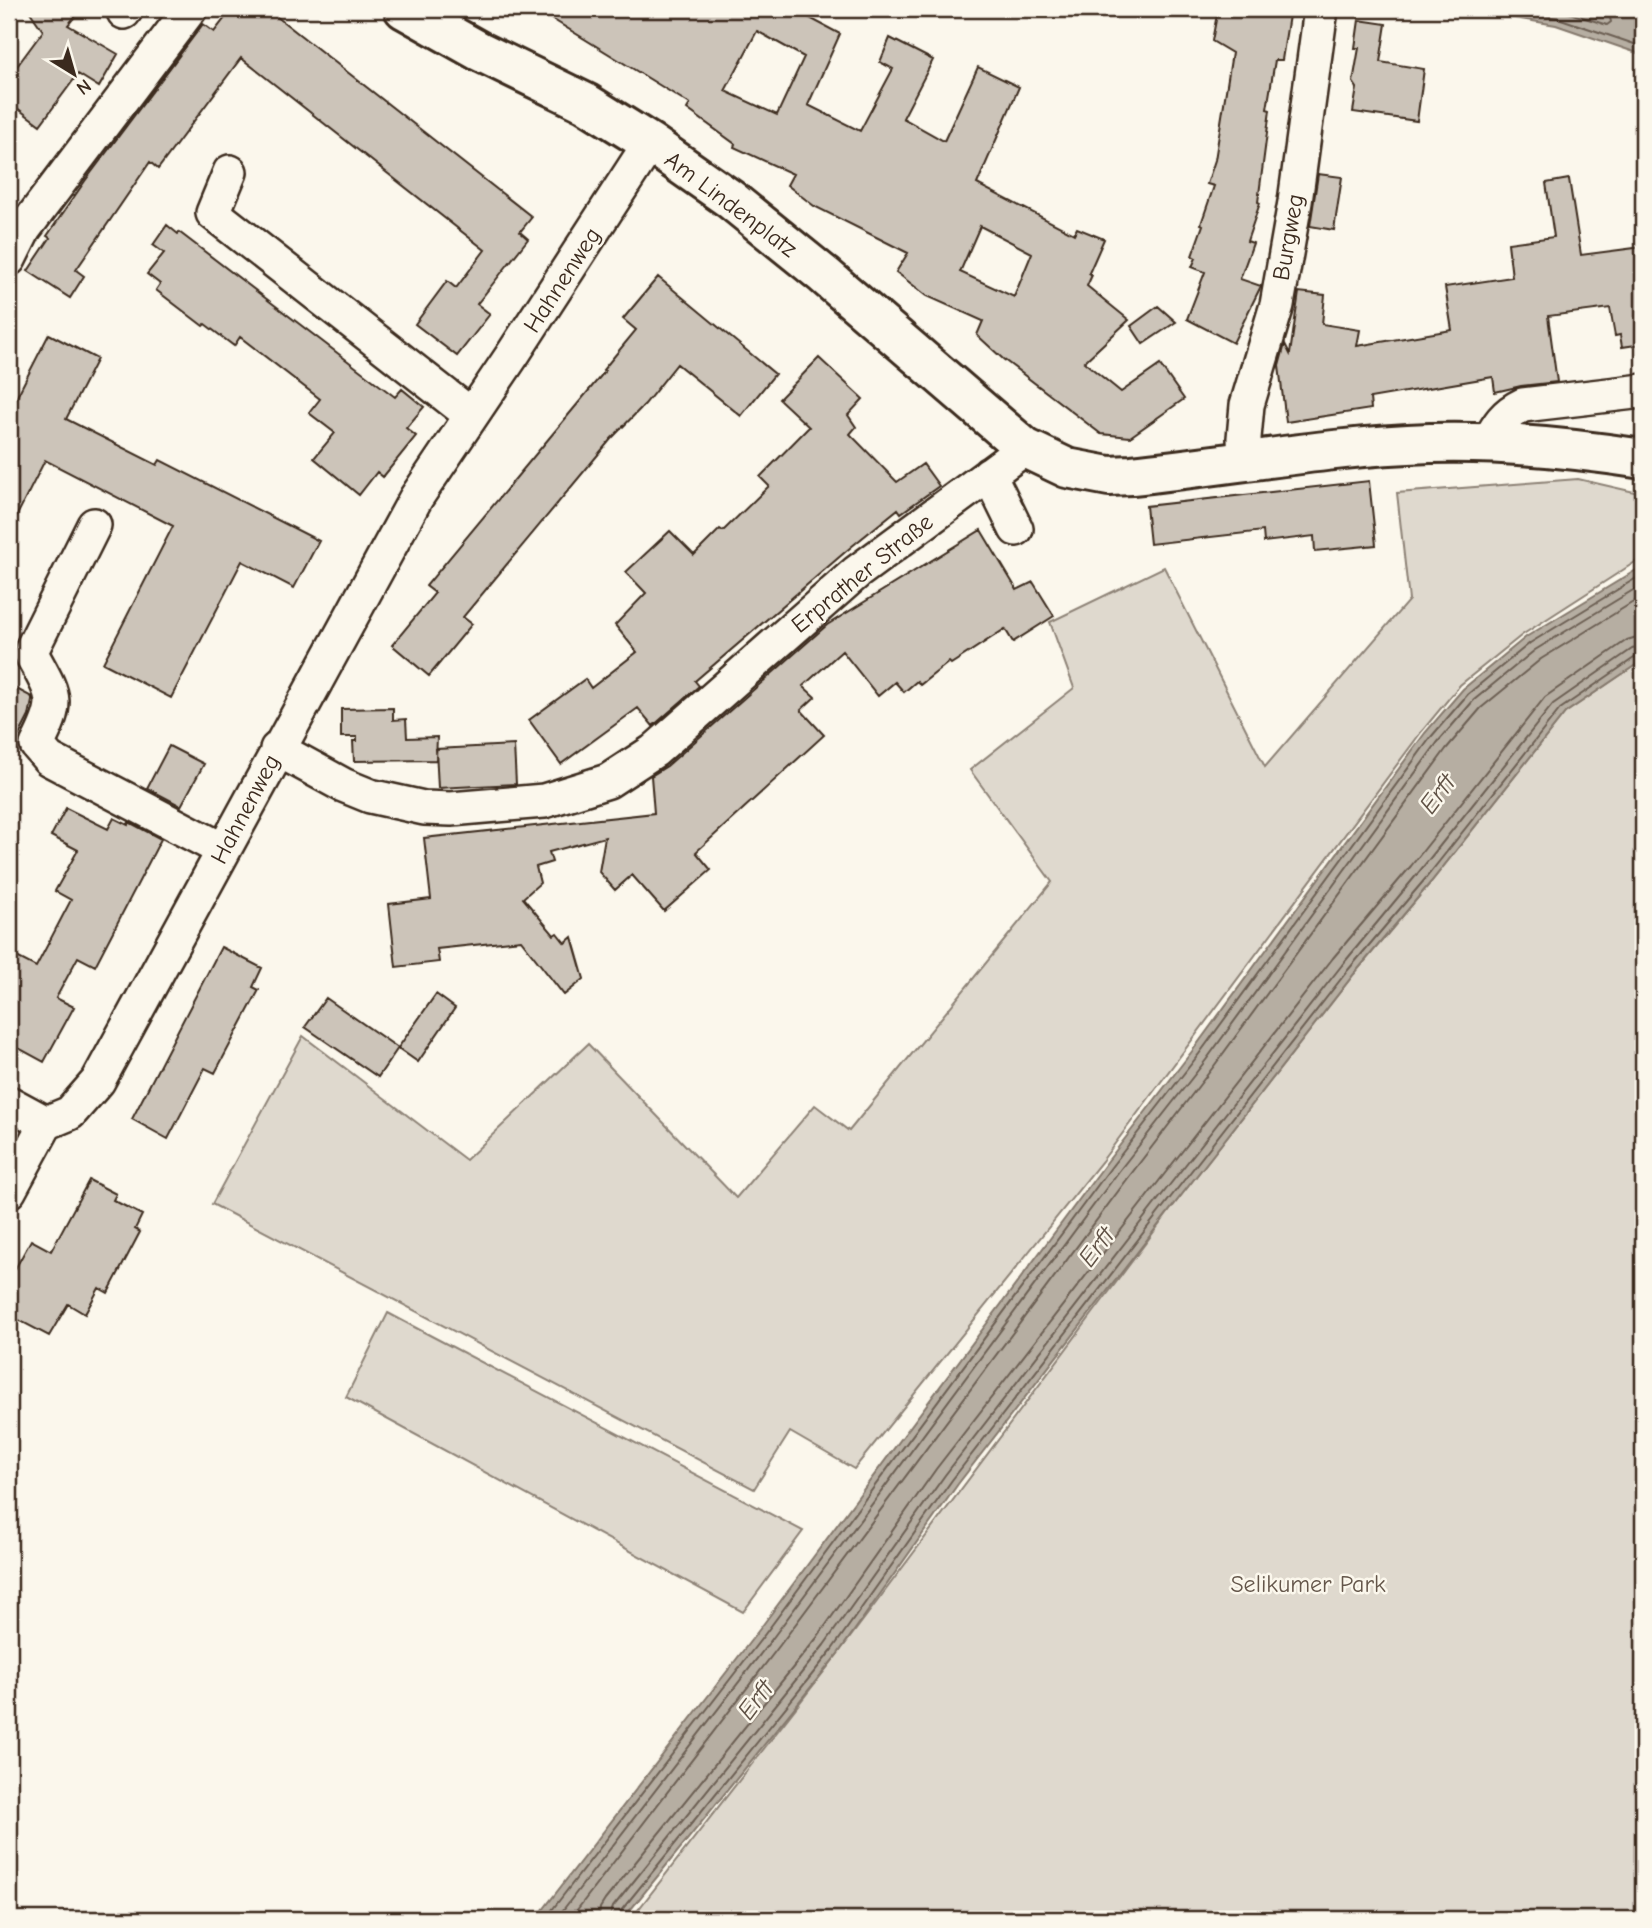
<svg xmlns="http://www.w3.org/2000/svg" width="1652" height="1928" viewBox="0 0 1652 1928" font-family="'Comic Neue',sans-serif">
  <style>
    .green { fill: #dfd9ce; stroke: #8d8276; stroke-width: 2 }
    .water { fill: #b6aea2; stroke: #85796d; stroke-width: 2 }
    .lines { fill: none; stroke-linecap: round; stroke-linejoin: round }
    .shore { stroke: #6c5f53; stroke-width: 2 }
    .building { fill: #ccc4b9; stroke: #3b2a1e; stroke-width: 2; fill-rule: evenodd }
    .minor-casing { stroke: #3b2a1e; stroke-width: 38 }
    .major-casing { stroke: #3b2a1e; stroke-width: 44 }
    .minor { stroke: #fbf7ec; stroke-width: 33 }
    .major { stroke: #fbf7ec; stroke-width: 38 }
    .labels { text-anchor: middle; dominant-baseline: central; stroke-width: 5; stroke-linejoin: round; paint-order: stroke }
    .street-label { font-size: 24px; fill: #3b2a1e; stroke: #fbf7ec }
    .park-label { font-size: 24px; fill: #64564a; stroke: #fbf7ec }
    .water-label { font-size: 26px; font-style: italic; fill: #605246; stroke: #fbf7ec }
  </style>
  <rect width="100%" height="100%" fill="#fbf7ec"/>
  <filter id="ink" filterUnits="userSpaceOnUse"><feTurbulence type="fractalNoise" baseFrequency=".0143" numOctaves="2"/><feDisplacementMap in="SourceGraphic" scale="14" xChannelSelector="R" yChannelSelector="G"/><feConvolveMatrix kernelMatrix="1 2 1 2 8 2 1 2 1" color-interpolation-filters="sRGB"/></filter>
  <g filter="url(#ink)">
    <path class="green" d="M 1578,479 L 1643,494 L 1643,557 L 1522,635 L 1460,685 L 1422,731 L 1102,1161 L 854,1469 L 790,1432 L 754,1489 L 212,1204 L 303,1036 L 466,1160 L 588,1044 L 736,1198 L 815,1105 L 849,1131 L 1052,882 L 970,770 L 1074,688 L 1050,622 L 1164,567 L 1265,767 L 1409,600 L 1397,493 Z
      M 1643,660 L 1643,1919 L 631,1919 L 837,1655 L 1180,1197 L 1354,974 L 1431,882 L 1565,713 Z
      M 388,1313 L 420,1330 L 803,1531 L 743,1612 L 346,1397 Z"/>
    <path class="water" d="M 1480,9 L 1617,9 C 1626,13 1634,14 1643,10 L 1643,55 L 1556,25 L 1491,14 Z
      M 1643,566 L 1643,660 L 1565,713 L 1431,882 L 1354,974 L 1180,1197 L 958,1484 L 837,1655 L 623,1919 L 536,1919 L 759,1630 L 1107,1162 L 1193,1050 L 1425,733 L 1463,689 L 1526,637 Z"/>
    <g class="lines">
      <path class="shore" d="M 1503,9 L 1558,18 L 1643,47
        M 1557,9 L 1607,25 L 1611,22 L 1608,9
        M 545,1919 L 765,1634 L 1112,1166 L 1199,1054 L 1431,737 L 1468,694 L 1530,643 L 1643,574
        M 556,1919 L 772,1639 L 1119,1171 L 1206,1060 L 1437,743 L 1474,700 L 1535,650 L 1643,584
        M 570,1919 L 780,1645 L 1128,1178 L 1214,1066 L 1446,749 L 1481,708 L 1541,659 L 1643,596
        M 599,1919 L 600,1908 L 605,1900 L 816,1639 L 936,1469 L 1159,1181 L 1333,958 L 1411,866 L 1545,697 L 1627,640 L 1643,635
        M 609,1919 L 613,1907 L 824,1645 L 945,1475 L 1168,1187 L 1342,965 L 1419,872 L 1553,704 L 1632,649 L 1643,646
        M 618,1919 L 620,1912 L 831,1651 L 952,1480 L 1174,1193 L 1348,970 L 1426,878 L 1560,709 L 1637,656 L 1643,655"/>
    </g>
    <path class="building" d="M 28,9 L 81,9 L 68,25 L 118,54 L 99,87 L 78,74 L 40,125 L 9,102 L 9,77 L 43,31 Z
      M 232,9 L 267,9 L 532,217 L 520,232 L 528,239 L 477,304 L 490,314 L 457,356 L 415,324 L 447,281 L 456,288 L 485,250 L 241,58 L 158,169 L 150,162 L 76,270 L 84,276 L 70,298 L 28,271 L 50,238 L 47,236 L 85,181 L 203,24 L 214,32 Z
      M 536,9 L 793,9 L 840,34 L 808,105 L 860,131 L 893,69 L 880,62 L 890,38 L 933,60 L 903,118 L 944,141 L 978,67 L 1019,87 L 977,184 L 1074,234 L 1077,228 L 1104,239 L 1089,273 L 1092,275 L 1087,286 L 1129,320 L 1084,362 L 1121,392 L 1160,365 L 1184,399 L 1130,437 L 1101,434 L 1003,359 L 977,335 L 983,321 L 927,296 L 896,272 L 908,253 L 814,206 L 787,185 L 793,174 L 734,147 L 735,144 L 687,109 L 690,104 ZM 757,31 L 804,57 L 777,115 L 725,91 ZM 980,226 L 1032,253 L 1014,297 L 960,272 Z
      M 1218,9 L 1290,9 L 1282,60 L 1275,60 L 1267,109 L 1270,110 L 1258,202 L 1260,203 L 1247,241 L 1253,243 L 1240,279 L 1261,286 L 1233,343 L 1187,319 L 1205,272 L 1192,267 L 1196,258 L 1192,256 L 1203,225 L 1201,224 L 1214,186 L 1207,184 L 1215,160 L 1232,53 L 1212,41 Z
      M 1359,20 L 1386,24 L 1380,62 L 1424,69 L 1417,121 L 1353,112 L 1357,88 L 1353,82 L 1359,48 L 1355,48 Z
      M 1318,174 L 1342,177 L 1334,230 L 1310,226 Z
      M 1569,179 L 1581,255 L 1643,247 L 1643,344 L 1622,347 L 1620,335 L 1615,336 L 1610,308 L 1548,316 L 1557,382 L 1521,386 L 1495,392 L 1493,377 L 1370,398 L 1371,409 L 1286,422 L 1279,366 L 1285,344 L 1290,354 L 1299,292 L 1325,295 L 1322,324 L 1360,330 L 1357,346 L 1452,330 L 1445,287 L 1512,277 L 1508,243 L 1554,237 L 1546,183 Z
      M 167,225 L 178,234 L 179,232 L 395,397 L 402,389 L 424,407 L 406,428 L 416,436 L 383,477 L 377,472 L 359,495 L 314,458 L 335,433 L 309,413 L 320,399 L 240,337 L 234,346 L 205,324 L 203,326 L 156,290 L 160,284 L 147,274 L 164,253 L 153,245 Z
      M 658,277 L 775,374 L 741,416 L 677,364 L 645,404 L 611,439 L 463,617 L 472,624 L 429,676 L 392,645 L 435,593 L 426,586 L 605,371 L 603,370 L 636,330 L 623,319 Z
      M 1158,306 L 1176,322 L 1143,344 L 1131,326 Z
      M 49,334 L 97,359 L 66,419 L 157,465 L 160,460 L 319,541 L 294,588 L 242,561 L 171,698 L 103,663 L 173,526 L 45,460 L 9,531 L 9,412 Z
      M 819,358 L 863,399 L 848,415 L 856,427 L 850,434 L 897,482 L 923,464 L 939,486 L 901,513 L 898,509 L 851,547 L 695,681 L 699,686 L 653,726 L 638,708 L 561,764 L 529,720 L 585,679 L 591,688 L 637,652 L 615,625 L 646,593 L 626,572 L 670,531 L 694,555 L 720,529 L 723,531 L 769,486 L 760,477 L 809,427 L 779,399 Z
      M 1369,481 L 1376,545 L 1315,551 L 1314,536 L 1264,542 L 1263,531 L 1150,544 L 1146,506 Z
      M 981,530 L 1017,590 L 1033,582 L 1054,616 L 1013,642 L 1005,629 L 951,664 L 949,662 L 920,685 L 917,681 L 904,692 L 895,682 L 878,696 L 842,651 L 803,686 L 815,697 L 801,710 L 824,735 L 696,852 L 711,870 L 664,911 L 632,875 L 615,890 L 599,872 L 605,837 L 549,852 L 552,862 L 536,867 L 540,883 L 523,898 L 554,935 L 557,933 L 565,943 L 572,937 L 584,979 L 564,995 L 521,940 L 437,949 L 439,962 L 396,967 L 389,904 L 431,899 L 424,838 L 654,813 L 651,776 L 667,766 L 827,625 Z
      M 9,685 L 32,697 L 32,701 L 29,716 L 9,755 Z
      M 393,708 L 393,720 L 406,719 L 407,738 L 437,737 L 436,760 L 354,761 L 353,741 L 357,741 L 357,737 L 341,737 L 341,709 Z
      M 514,745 L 516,784 L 438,788 L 436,749 Z
      M 169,746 L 204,764 L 181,806 L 147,788 Z
      M 66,808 L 108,829 L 114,818 L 128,825 L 129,822 L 161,839 L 95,966 L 78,957 L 56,998 L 74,1007 L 44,1062 L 9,1043 L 9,953 L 36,967 L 71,900 L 55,891 L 78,850 L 51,836 Z
      M 221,947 L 262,968 L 253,987 L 259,990 L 215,1073 L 205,1068 L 168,1139 L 132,1119 Z
      M 436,994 L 455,1008 L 418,1062 L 398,1048 Z
      M 326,998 L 398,1048 L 378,1077 L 305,1027 Z
      M 89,1180 L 116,1194 L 113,1200 L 142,1215 L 135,1229 L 140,1232 L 108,1293 L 99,1288 L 85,1314 L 68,1304 L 49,1336 L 9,1315 L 9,1280 L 31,1240 L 51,1251 Z"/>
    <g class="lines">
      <defs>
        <path id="minor" d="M 124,12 L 126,9
          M 230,172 L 213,213 L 471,415
          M 9,259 L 24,229 L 190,9
          M 1488,443 C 1498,425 1504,414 1523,405 L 1643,391
          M 1245,463 L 1244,438 L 1247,405 L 1277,305 L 1295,202 L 1321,9
          M 989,474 L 1016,529
          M 94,525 L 33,647 L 32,655 C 55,697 60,700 37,745 L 49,759 L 223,850
          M 277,749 L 343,785 L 370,796 L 424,808 L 451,809 L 544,801 L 608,781 L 654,751 L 857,572 L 1025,448
          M 9,1103 L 46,1123
          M 9,1191 L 46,1123 L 70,1113 L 98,1081 L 416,498 L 513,354 L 650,143"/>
        <path id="major" d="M 404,9 L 479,51 L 586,103 L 650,143 L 730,199 L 824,275 L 1025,448 L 1067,468 L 1109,476 L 1132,475 C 1231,465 1331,446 1430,443 C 1501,441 1573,448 1643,459"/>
      </defs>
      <use href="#minor" class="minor-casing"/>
      <use href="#major" class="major-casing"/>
      <use href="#minor" class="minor"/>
      <use href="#major" class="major"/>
    </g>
  </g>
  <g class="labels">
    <g class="street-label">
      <text transform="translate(731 204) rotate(37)">Am Lindenplatz</text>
      <text transform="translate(1288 237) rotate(-80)">Burgweg</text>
      <text transform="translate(562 280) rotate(-57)">Hahnenweg</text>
      <text transform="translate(862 573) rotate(-39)">Erprather Straße</text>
      <text transform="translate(245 809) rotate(-62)">Hahnenweg</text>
    </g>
    <g class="park-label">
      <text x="1308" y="1584">Selikumer Park</text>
    </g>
    <g class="water-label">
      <text transform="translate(1438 794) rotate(-53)">Erft</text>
      <text transform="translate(1097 1247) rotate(-53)">Erft</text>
      <text transform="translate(756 1700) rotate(-53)">Erft</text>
    </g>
  </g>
  <rect width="1652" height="1928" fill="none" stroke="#fbf7ec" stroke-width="35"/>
  <rect x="18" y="18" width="1617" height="1893" fill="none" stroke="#3b2a1e" stroke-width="2.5" filter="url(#ink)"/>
  <g transform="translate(74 74) rotate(143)" stroke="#fbf7ec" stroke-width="5" paint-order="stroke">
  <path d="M0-5L12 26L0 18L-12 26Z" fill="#3b2a1e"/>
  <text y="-10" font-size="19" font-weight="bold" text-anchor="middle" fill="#3b2a1e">N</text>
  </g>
</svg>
